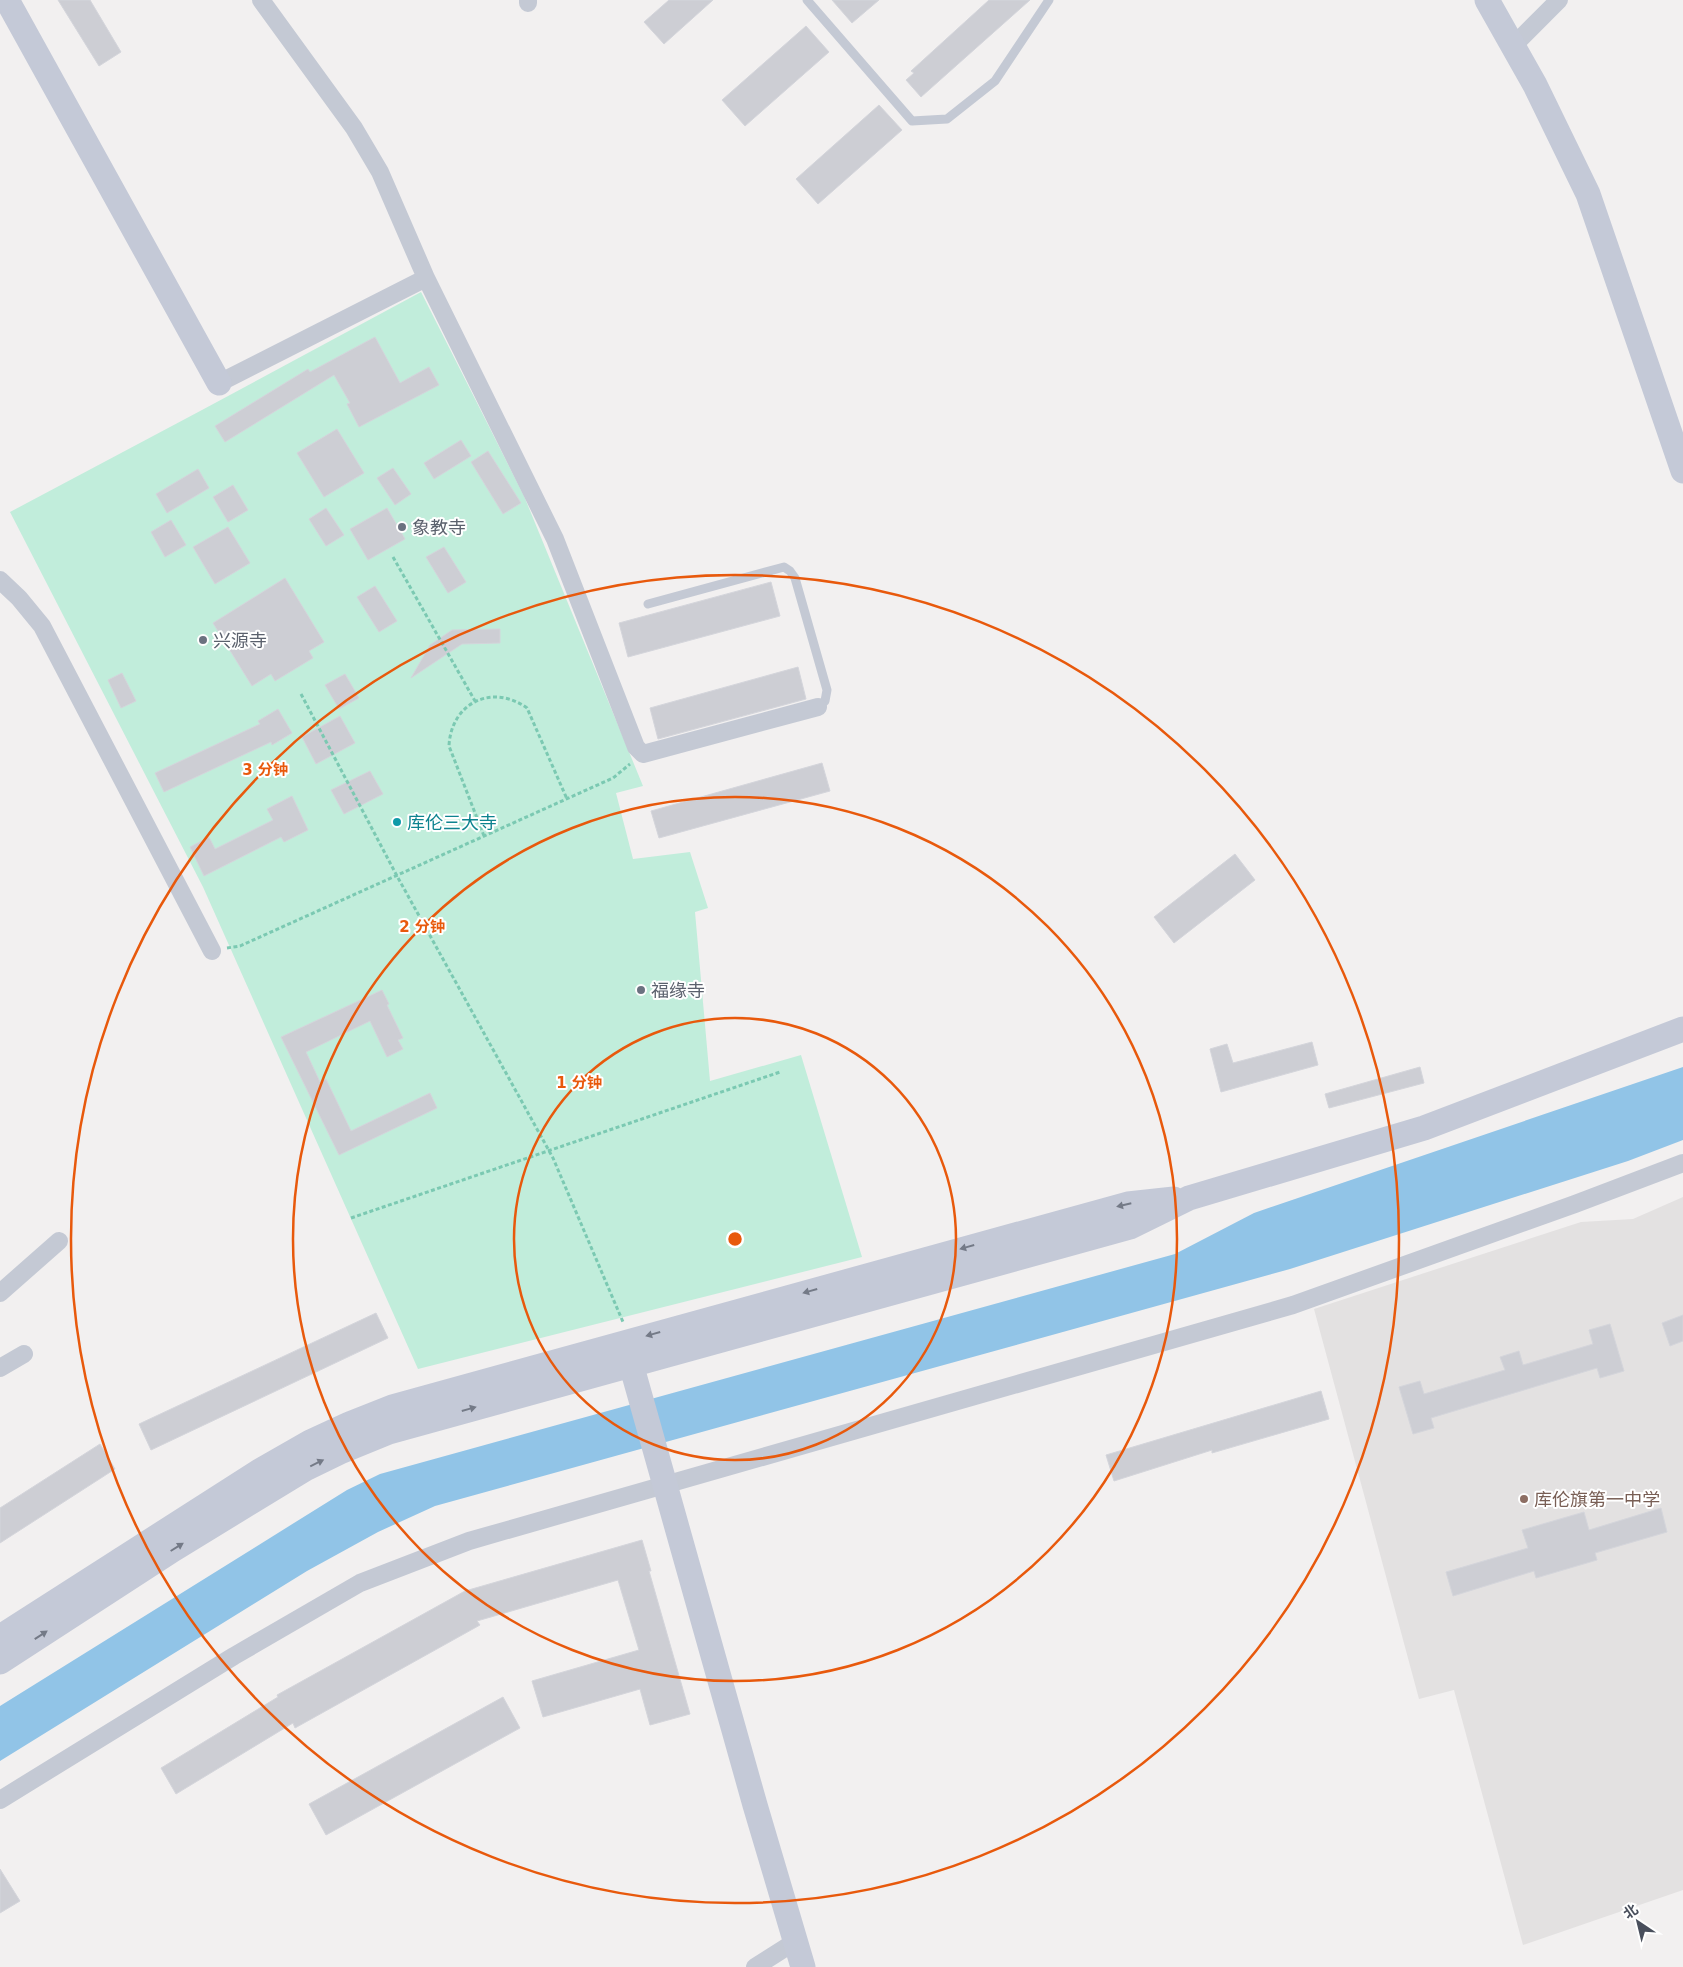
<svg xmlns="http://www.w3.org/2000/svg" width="1683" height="1967" viewBox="0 0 1683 1967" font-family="'DejaVu Sans','Noto Sans SC',sans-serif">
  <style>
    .education { fill: #e3e1e1 }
    .green { fill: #c1eddb }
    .water { fill: #91c4e7 }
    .building { fill: #cdced4; stroke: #d4d5db }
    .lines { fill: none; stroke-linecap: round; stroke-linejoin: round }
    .path { stroke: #7bc9b2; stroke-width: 3; stroke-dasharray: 4 2.5; stroke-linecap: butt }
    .lane { stroke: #c4c9d4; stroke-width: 9 }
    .street { stroke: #c4c9d4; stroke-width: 18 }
    .secondary { stroke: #c4c9d7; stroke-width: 25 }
    .oneway { fill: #747a87 }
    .ring { fill: none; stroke: #e8590c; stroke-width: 2.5 }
    .worship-dot { fill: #6b7280; stroke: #fff; stroke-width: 2 }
    .culture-dot { fill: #0f9aa8; stroke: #fff; stroke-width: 2 }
    .education-dot { fill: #8d6e63; stroke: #fff; stroke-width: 2 }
    .labels { text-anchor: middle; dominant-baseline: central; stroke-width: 4; stroke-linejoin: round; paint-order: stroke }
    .worship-label { font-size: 18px; fill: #5b616d; stroke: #fff; text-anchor: start }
    .culture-label { font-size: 18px; fill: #0d838f; stroke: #fff; text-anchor: start }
    .education-label { font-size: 18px; fill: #785e54; stroke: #fff; text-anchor: start }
    .centre { fill: #e8590c; stroke: #fff; stroke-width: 2.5 }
    .ring-label { font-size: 15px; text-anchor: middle; font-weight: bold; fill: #e8590c; stroke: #fff; stroke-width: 4; stroke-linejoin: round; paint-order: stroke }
  </style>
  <rect width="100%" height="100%" fill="#f2f0f0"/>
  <path class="education" d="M 1683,1197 L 1683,1890 L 1523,1945 L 1454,1690 L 1419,1699 L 1314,1309 L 1581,1222 L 1633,1219 Z"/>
  <path class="green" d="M 421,292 L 524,496 L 643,786 L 616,793 L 633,859 L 690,852 L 708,908 L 695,912 L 710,1081 L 801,1055 L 862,1257 L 418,1369 L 203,887 L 10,512 L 202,410 Z"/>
  <path class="water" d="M 1683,1067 L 1683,1140 L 1628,1161 L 1290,1269 L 435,1506 L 378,1532 L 307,1571 L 0,1761 L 0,1706 L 347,1490 L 380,1474 L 1175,1254 L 1254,1213 Z"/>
  <path class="building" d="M 58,0 L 90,0 L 121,52 L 99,66 Z
    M 669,0 L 713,0 L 664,44 L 644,22 Z
    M 832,0 L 879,0 L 852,23 Z
    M 989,0 L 1030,0 L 921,97 L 906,80 L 914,73 L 911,71 Z
    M 806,26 L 829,52 L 745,126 L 722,100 Z
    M 879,105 L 902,130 L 818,204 L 796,179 Z
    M 375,337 L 400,383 L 429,367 L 439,385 L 359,427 L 347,404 L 350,403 L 334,375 L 225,442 L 215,426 L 308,369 L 310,372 Z
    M 337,429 L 364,473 L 324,497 L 297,453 Z
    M 461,440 L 471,456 L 434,479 L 424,463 Z
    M 488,451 L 521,503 L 503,514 L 471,462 Z
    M 393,468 L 411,494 L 395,505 L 377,478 Z
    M 198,469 L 209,488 L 167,513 L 156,494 Z
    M 233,485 L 248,510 L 228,522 L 213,497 Z
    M 326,508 L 344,535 L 326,546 L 309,519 Z
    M 387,508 L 405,539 L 368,560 L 350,529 Z
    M 171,520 L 186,545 L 165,557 L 151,532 Z
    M 228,527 L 250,563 L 215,584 L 193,547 Z
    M 444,547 L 466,582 L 448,593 L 426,557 Z
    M 285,578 L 324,642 L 309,651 L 313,658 L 275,681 L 271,674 L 252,686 L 213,623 Z
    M 771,582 L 780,616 L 628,657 L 619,623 Z
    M 375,586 L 397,621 L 379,632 L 357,597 Z
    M 500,629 L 500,643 L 462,644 L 411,678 L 430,645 L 452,630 Z
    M 798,667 L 806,699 L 658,739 L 650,708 Z
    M 122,673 L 136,701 L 121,708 L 108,680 Z
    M 345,674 L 359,698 L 339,709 L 325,685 Z
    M 278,709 L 292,733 L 272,745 L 271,742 L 164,792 L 155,773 L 260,724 L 258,721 Z
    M 340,716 L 355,743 L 316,764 L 302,737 Z
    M 822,763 L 830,791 L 659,838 L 651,811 Z
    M 370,771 L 383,794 L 344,814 L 331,790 Z
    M 292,796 L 308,830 L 284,842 L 281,837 L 204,876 L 190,847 L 209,837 L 215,849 L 273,820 L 267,809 Z
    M 1235,854 L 1255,880 L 1174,943 L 1154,917 Z
    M 382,990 L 389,1004 L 387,1005 L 403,1038 L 398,1040 L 403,1049 L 387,1057 L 370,1021 L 306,1052 L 320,1082 L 326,1079 L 351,1131 L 430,1093 L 437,1108 L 339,1155 L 281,1037 Z
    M 1312,1042 L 1318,1065 L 1221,1092 L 1210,1049 L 1227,1044 L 1233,1063 Z
    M 1420,1067 L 1424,1083 L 1329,1108 L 1325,1094 Z
    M 376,1313 L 388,1338 L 151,1450 L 139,1424 Z
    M 1683,1315 L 1683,1341 L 1670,1346 L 1662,1323 Z
    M 1610,1324 L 1624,1371 L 1600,1378 L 1597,1368 L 1431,1418 L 1434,1428 L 1413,1434 L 1399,1387 L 1420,1381 L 1424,1394 L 1505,1370 L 1500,1357 L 1519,1351 L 1523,1365 L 1593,1344 L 1589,1330 Z
    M 1321,1391 L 1329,1419 L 1212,1453 L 1212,1450 L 1114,1481 L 1106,1455 Z
    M 100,1444 L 115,1469 L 0,1543 L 0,1508 Z
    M 1661,1508 L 1667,1532 L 1595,1553 L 1597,1560 L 1536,1578 L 1534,1571 L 1453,1596 L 1446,1572 L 1528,1548 L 1522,1530 L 1584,1512 L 1589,1530 Z
    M 642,1540 L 651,1571 L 649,1571 L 690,1714 L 650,1725 L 640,1689 L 543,1717 L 532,1681 L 639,1650 L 618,1580 L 477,1621 L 480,1625 L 295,1728 L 293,1723 L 176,1794 L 161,1768 L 278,1697 L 277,1695 L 465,1591 Z
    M 503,1697 L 520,1728 L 326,1835 L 309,1804 Z
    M 0,1869 L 20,1901 L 0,1913 Z"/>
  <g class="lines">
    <path class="path" d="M 393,557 L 475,701
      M 301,694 L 397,876 L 553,1158 L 623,1322
      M 484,836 L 449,746 C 451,703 492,683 527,708 L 567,799
      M 227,948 L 240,946 L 613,778 L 630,764
      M 351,1218 L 780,1072"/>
    <path class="lane" d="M 807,0 L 912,121 L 947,119 L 995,81 L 1049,0
      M 648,604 L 784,567 L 790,571 L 795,578 L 827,690 L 825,701 L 818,707"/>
    <path class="street" d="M 261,0 L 354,128 L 380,172 L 426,278
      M 528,0 L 528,3
      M 1513,46 L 1559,0
      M 219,383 L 426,278 L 555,539 L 636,747 L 643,754 L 818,707
      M 0,580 L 19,598 L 42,626 L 212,951
      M 0,1293 L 59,1241
      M 0,1368 L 24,1354
      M 0,1800 L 234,1656 L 360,1583 L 469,1541 L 1293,1305 L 1575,1204 L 1683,1163
      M 755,1967 L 796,1941"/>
    <path class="secondary" d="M 7,0 L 219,383
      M 1487,0 L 1535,85 L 1588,194 L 1683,471
      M 631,1364 L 755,1805 L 803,1967
      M 0,1637 L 261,1470 L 310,1442 L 349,1424 L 392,1407 L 1128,1204 L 1174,1199
      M 0,1662 L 174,1549 L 305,1469 L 340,1452 L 389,1432 L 1130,1227 L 1189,1198 L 1424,1128 L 1683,1029"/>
  </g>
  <defs><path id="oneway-solid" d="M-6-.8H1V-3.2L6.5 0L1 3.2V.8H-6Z" transform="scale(1.25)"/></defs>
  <g class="oneway">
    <use href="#oneway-solid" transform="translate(1124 1205) rotate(167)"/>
    <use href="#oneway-solid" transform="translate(967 1247) rotate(164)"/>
    <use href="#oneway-solid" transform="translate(810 1291) rotate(164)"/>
    <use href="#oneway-solid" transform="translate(653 1334) rotate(164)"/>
    <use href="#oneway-solid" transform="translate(469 1409) rotate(-16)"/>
    <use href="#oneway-solid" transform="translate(317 1463) rotate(-26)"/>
    <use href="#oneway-solid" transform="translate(177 1547) rotate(-32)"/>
    <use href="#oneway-solid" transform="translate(41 1635) rotate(-33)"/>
  </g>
  <g class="ring">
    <circle cx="735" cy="1239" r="221"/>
    <circle cx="735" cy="1239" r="442"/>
    <circle cx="735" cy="1239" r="664"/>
  </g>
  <g class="worship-dot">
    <circle cx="402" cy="527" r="5"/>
    <circle cx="203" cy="640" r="5"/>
    <circle cx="641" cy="990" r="5"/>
  </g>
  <circle class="culture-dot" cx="397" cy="822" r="5"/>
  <circle class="education-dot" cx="1524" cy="1499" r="5"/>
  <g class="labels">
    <g class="worship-label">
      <text x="412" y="527">象教寺</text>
      <text x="213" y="640">兴源寺</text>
      <text x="651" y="990">福缘寺</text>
    </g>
    <g class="culture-label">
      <text x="407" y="822">库伦三大寺</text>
    </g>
    <g class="education-label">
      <text x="1534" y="1499">库伦旗第一中学</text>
    </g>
  </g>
  <circle cx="735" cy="1239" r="8" class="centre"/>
  <g class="ring-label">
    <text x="265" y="775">3 分钟</text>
    <text x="422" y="932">2 分钟</text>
    <text x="579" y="1088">1 分钟</text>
  </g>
  <g transform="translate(1638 1922) rotate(325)" stroke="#ffffff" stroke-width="4" paint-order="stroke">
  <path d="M0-4L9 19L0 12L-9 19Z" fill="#494f5c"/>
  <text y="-8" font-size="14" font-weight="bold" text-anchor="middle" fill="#494f5c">北</text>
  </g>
</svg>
